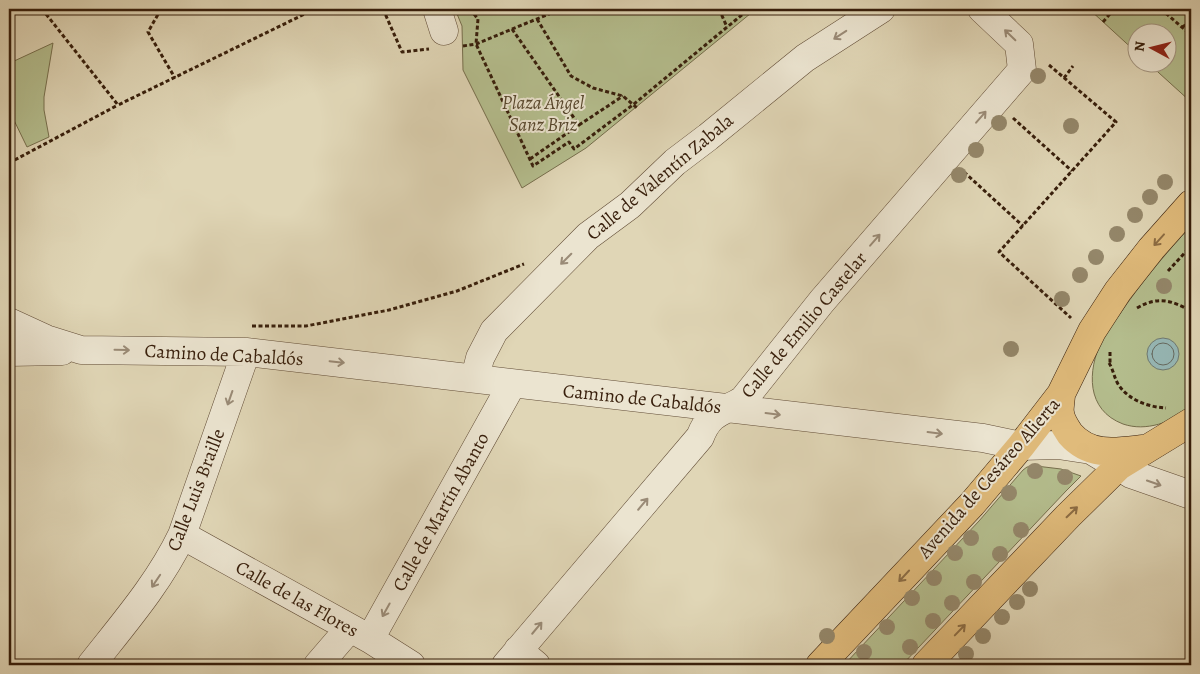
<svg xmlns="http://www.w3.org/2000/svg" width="1200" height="674" viewBox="0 0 1200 674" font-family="Alegreya,serif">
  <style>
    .green { fill: #b4bd8d; stroke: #766e4c }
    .water { fill: #96b7b5; stroke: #707a71 }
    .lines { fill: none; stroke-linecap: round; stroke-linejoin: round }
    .shore { stroke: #666a60; stroke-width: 1 }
    .minor-casing { stroke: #614c36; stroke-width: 29 }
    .major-casing { stroke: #371e0b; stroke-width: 29 }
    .path { stroke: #371e0b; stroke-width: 3; stroke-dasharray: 4 2.5; stroke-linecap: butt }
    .minor { stroke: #ebe4d0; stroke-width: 28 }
    .major { stroke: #e0bb7b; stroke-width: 28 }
    .tree { fill: #94876a }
    .oneway { stroke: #9a8b77 }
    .oneway2 { stroke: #8c6c43 }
    .labels { text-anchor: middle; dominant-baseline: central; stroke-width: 4; stroke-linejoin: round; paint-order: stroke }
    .park-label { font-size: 19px; font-style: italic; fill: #56462c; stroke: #ebe4d0 }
    .street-label { font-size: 19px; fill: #371e0b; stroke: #ebe4d0 }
  </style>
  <rect width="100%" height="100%" fill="#e0d6b6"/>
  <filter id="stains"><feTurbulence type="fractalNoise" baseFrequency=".004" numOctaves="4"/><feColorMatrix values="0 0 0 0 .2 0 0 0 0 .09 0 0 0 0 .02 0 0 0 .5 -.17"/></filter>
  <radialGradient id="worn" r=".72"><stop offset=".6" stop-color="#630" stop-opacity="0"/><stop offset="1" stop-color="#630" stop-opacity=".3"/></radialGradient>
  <path class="green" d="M 455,9 L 756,9 L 586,148 L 522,188 L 463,70 L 462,26 Z
    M 1089,9 L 1191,9 L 1191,102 L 1148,63 L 1168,62 L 1168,32 L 1138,32 L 1137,53 Z
    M 53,43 L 44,97 L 44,110 L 49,137 L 27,147 L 9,110 L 9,81 L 12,62 Z
    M 1191,226 L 1191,408 C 1172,422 1146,432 1123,424 C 1086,410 1087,371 1102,340 C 1106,331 1113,323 1119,315 C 1141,283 1165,254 1191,226 Z
    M 1036,466 L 1061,469 L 1081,476 L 1066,491 L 902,665 L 844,665 L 979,521 L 1023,470 L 1027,467 Z"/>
  <path class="water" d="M1147 354a16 16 0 1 1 32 0a16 16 0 1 1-32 0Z"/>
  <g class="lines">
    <path class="shore" d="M1152 354a11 11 0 1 1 22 0a11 11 0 1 1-22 0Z"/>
    <defs>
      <path id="minor" d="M 437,9 L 444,31
        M 9,322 L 46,339 L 81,350 L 246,352 L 983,438 L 1021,446 L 1058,445 L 1091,450 L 1131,474 L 1191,495
        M 9,352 L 62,351
        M 475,378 L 480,358 L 494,331 L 588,236 L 630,205 L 675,162 L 708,137 L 805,58 L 881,9
        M 182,535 L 370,639 L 411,665
        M 370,639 L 512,384
        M 518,650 L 536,665
        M 91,665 C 124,623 159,583 182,535 L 246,352
        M 318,665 L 349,629
        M 506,665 L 700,437 C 710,411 722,413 743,400 L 822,301 L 1022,70 L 1019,44 L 982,9"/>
      <path id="major" d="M 1061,394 C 1061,400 1059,408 1060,413 C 1061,421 1066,428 1070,434 C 1090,457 1116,452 1143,449
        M 820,665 L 972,504 L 1021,446 L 1061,394 L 1092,331 L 1118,291 L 1151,249 L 1191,204
        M 926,665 L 1068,516 L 1119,466 L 1191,422"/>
    </defs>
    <use href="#minor" class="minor-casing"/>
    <use href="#major" class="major-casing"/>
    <path class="path" d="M 42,9 L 118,105 L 315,9
      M 161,9 L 148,32 L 175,78
      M 383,9 L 402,52 L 429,49
      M 470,9 L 478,19 L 476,44 L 533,166 L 569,142 L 574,149 L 634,104 L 749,9
      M 719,9 L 727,27
      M 1161,9 L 1191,35
      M 537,19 L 571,76 L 593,88 L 623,96 L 637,108
      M 1103,22 L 1114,9
      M 1182,27 L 1191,22
      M 512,29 L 579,125 L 623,96
      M 463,46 L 476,44 L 561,9
      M 1049,65 L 1116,122 L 999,252 L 1071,318
      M 1064,78 L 1073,66
      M 1013,118 L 1072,171
      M 530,159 L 579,125
      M 9,163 L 118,105
      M 964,172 L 1023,226
      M 1168,271 L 1191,246
      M 1137,308 C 1158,296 1171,300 1191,311
      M 252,326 L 306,326 L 389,310 L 457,291 L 524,264
      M 1110,352 L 1110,363
      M 1109,363 C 1113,369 1114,377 1118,384 C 1128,400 1148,407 1166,408"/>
    <use href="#minor" class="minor"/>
    <use href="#major" class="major"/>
  </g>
  <g class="tree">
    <circle cx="1038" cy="76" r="8"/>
    <circle cx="999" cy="123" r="8"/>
    <circle cx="1071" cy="126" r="8"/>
    <circle cx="976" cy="150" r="8"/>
    <circle cx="959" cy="175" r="8"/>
    <circle cx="1165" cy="182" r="8"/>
    <circle cx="1150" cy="197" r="8"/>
    <circle cx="1135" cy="215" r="8"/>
    <circle cx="1117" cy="234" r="8"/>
    <circle cx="1096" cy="257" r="8"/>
    <circle cx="1080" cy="275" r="8"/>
    <circle cx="1164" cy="286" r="8"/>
    <circle cx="1062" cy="299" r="8"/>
    <circle cx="1011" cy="349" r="8"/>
    <circle cx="1035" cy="471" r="8"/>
    <circle cx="1065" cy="477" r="8"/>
    <circle cx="1009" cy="493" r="8"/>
    <circle cx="1021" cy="530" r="8"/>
    <circle cx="971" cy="538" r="8"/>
    <circle cx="955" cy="553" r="8"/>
    <circle cx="1000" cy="554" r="8"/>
    <circle cx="934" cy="578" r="8"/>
    <circle cx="974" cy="582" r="8"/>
    <circle cx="1030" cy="589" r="8"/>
    <circle cx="912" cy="598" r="8"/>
    <circle cx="1017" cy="602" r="8"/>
    <circle cx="952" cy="603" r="8"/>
    <circle cx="1002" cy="617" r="8"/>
    <circle cx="933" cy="621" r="8"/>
    <circle cx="887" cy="627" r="8"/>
    <circle cx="827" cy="636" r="8"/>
    <circle cx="983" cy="636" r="8"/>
    <circle cx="910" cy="647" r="8"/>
    <circle cx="864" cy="652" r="8"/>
    <circle cx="966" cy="654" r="8"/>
  </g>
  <defs><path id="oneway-shaft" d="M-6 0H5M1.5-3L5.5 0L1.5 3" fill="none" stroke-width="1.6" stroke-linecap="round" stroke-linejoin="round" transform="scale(1.25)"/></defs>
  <g class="oneway">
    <use href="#oneway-shaft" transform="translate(840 35) rotate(147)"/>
    <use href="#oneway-shaft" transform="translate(1010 35) rotate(-136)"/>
    <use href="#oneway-shaft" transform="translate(981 117) rotate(-49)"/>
    <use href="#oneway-shaft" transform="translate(875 240) rotate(-49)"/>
    <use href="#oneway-shaft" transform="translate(566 259) rotate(135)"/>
    <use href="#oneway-shaft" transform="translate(122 350) rotate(1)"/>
    <use href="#oneway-shaft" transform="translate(337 362) rotate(6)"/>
    <use href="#oneway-shaft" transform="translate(230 398) rotate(109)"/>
    <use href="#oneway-shaft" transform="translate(773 414) rotate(7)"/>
    <use href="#oneway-shaft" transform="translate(935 433) rotate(7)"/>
    <use href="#oneway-shaft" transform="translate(1154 483) rotate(19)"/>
    <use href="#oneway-shaft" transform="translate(643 504) rotate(-50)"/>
    <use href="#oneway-shaft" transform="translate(156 581) rotate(124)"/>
    <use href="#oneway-shaft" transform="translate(386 610) rotate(119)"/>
    <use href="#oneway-shaft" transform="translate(537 628) rotate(-50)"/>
  </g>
  <g class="oneway2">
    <use href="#oneway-shaft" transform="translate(1159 240) rotate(132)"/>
    <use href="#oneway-shaft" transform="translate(1072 512) rotate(-44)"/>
    <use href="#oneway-shaft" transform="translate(904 576) rotate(133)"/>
    <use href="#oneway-shaft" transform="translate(960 630) rotate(-46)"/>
  </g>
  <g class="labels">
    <g class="park-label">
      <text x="543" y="103">Plaza Ángel<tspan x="543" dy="22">Sanz Briz</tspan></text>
    </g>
    <g class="street-label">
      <text transform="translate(660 177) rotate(-40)">Calle de Valentín Zabala</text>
      <text transform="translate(804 325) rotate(-50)">Calle de Emilio Castelar</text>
      <text transform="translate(224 355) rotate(3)">Camino de Cabaldós</text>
      <text transform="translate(642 399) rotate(6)">Camino de Cabaldós</text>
      <text transform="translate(989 478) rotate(-49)">Avenida de Cesáreo Alierta</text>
      <text transform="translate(196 490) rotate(-69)">Calle Luis Braille</text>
      <text transform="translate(441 512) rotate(-61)">Calle de Martín Abanto</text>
      <text transform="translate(297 599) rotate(29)">Calle de las Flores</text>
    </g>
  </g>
  <rect width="1200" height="674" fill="none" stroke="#e0d6b6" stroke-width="30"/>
  <rect x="10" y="10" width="1180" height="654" fill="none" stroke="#371e0b" stroke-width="2.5"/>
  <rect x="15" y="15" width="1170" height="644" fill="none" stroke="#371e0b"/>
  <g transform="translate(1152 48) rotate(277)"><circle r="24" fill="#ebe4d0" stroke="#a39581"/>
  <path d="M0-4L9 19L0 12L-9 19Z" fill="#8f2418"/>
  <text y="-8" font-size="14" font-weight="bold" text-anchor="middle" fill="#371e0b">N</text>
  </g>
  <rect width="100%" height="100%" filter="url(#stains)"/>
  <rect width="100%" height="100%" fill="url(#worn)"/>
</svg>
